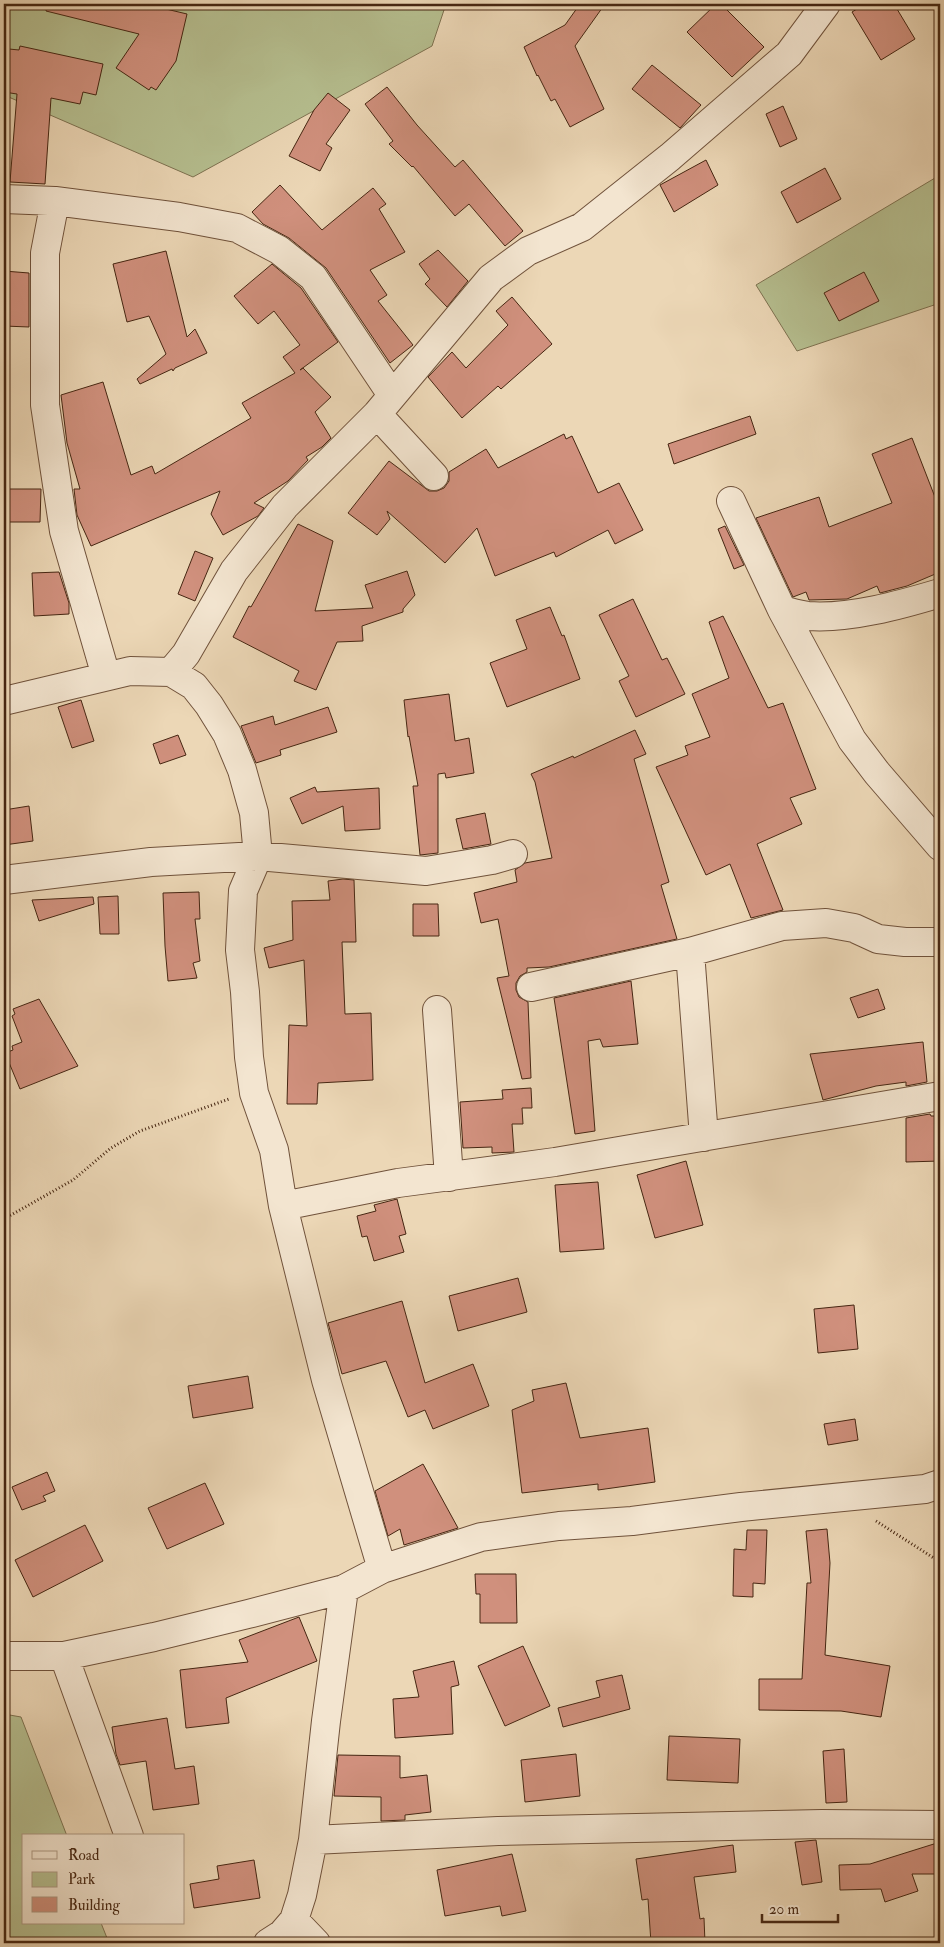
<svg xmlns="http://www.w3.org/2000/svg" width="944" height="1947" viewBox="0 0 944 1947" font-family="'IM FELL Double Pica',serif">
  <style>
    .green { fill: #b6bf90; stroke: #7e7251 }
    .building { fill: #d0907d; stroke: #462612 }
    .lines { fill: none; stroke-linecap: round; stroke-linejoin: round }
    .street-casing { stroke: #70523b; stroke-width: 30 }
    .path { stroke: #462612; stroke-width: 3; stroke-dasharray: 1 2.5; stroke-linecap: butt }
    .street { stroke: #f3e5d0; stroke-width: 28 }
  </style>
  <rect width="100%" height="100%" fill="#ecd7b6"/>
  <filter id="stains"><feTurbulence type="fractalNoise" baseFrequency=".004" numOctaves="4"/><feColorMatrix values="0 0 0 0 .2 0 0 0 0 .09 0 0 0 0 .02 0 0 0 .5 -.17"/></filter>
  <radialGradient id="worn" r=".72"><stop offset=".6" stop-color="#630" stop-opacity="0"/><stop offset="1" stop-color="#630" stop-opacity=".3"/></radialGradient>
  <path class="green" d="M 4,4 L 446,4 L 432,46 L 193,177 L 4,95 Z
    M 940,175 L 940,303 L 797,351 L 756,285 Z
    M 4,1714 L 21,1717 L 67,1836 L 24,1836 L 24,1923 L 101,1923 L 109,1943 L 4,1943 Z"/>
  <path class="building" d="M 47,4 L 145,4 L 187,14 L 176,61 L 156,90 L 151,87 L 149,90 L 116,68 L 139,34 L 46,11 Z
    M 580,4 L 605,4 L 575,46 L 604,109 L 570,127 L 555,99 L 551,101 L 538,75 L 537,76 L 524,47 L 565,25 Z
    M 716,4 L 721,4 L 764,47 L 732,77 L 687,32 Z
    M 865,4 L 894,4 L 915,39 L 881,60 L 852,12 Z
    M 20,46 L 103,64 L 96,95 L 83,92 L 80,104 L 51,98 L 45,184 L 10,182 L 17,94 L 4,92 L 4,87 L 9,49 L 19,50 Z
    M 652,65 L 701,105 L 680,128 L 632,89 Z
    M 387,87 L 417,125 L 455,167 L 463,160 L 523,231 L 505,246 L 469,204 L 455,216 L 413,166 L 412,167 L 389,144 L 393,141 L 365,104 Z
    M 328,93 L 350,110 L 326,144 L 332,148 L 320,171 L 289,156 L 314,110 Z
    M 783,106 L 797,139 L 780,147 L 766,114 Z
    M 706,160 L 718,185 L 674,212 L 660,185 Z
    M 825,168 L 841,199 L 797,223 L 781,192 Z
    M 280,185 L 322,230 L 373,188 L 386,204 L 379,209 L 405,252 L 370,270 L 387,295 L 378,301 L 413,345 L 390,363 L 326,268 L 289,238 L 263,224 L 252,212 Z
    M 438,250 L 468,281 L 447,307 L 425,284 L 430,279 L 419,264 Z
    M 166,251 L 187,337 L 195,329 L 207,353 L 175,368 L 173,371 L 172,369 L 140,384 L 137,379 L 166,354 L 149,316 L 127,322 L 113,264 Z
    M 272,264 L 301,288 L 338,342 L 300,370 L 303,368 L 331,397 L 315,412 L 331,438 L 322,447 L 306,457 L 308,460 L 288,481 L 254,503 L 264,508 L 258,516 L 223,535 L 211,514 L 220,491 L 91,546 L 77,515 L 74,489 L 80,489 L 67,443 L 61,395 L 103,382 L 131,475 L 152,466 L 155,474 L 251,418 L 242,403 L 295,373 L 283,357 L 300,345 L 274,311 L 258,324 L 234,296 Z
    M 4,271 L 29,273 L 29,327 L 4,326 Z
    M 864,272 L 879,301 L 839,321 L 824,293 Z
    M 512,297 L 552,344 L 501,389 L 498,386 L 462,418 L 428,377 L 452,352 L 466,368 L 508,325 L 496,311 Z
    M 750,416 L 756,434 L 674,464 L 668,444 Z
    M 564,434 L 566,439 L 572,436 L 598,493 L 619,483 L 643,530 L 615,544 L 608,530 L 556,557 L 554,552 L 495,576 L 477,528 L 445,563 L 387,511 L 390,519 L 377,535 L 348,513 L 389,461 L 429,491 L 437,491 L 444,488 L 449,481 L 449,472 L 486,449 L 498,468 Z
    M 912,438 L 940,510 L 940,572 L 907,586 L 880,593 L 877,586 L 847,599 L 809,600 L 806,592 L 793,597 L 756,518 L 819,497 L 829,527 L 892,503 L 872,454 Z
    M 4,489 L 41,489 L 40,522 L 4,522 Z
    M 298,524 L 333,541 L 315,611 L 373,608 L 365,585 L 407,571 L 415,595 L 403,609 L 403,612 L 362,626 L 363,641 L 337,642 L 316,690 L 294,681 L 299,671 L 233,637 L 249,606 L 251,607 Z
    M 725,526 L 744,565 L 734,569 L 718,529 Z
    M 195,551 L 213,558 L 195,601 L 178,594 Z
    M 59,572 L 69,603 L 69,614 L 34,616 L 32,573 Z
    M 633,599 L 662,660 L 667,658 L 685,694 L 636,717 L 619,681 L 629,676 L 599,615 Z
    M 550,607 L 562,636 L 564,635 L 580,679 L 507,707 L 490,663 L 527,649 L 516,620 Z
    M 723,616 L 768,708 L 783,703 L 816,789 L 790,798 L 802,824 L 757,844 L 783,910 L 751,918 L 730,864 L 706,875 L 656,767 L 688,755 L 685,746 L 710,737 L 692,694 L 729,678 L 709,622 Z
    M 449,694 L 455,741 L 469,738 L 474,773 L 446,778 L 445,773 L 438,774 L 438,853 L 420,855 L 413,786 L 418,786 L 409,736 L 408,737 L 404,700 Z
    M 81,700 L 94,741 L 72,748 L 58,707 Z
    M 328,707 L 337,732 L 280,750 L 281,755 L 256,763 L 241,726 L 273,716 L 275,725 Z
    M 635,730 L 646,754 L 634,759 L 669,882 L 661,885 L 677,939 L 549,967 L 527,968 L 527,972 L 520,976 L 516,983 L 516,990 L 519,997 L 528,1002 L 531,1078 L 522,1079 L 497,978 L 509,976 L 498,919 L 481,923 L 474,893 L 517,882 L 515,870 L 525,863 L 552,858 L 535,782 L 531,774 L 573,756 L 574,758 Z
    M 178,735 L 186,755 L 160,764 L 153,744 Z
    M 315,787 L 317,792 L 379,788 L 380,829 L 345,831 L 343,806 L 302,824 L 290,798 Z
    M 29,806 L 33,841 L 4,845 L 4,810 Z
    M 485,813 L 491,844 L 463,849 L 456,819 Z
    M 343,879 L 354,880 L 356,942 L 342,942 L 345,1014 L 371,1013 L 373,1080 L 318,1083 L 317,1104 L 287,1104 L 289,1025 L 307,1026 L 304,960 L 269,968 L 264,948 L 293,940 L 292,901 L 330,900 L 328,881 Z
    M 199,892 L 200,919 L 195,919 L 200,961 L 193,963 L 197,978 L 168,981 L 165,946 L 163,893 Z
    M 118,896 L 119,934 L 100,934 L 98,897 Z
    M 93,897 L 94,904 L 39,921 L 32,900 Z
    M 413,904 L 438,904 L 439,936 L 413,936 Z
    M 631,981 L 638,1044 L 603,1047 L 600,1039 L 588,1041 L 595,1131 L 575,1134 L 554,998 Z
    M 878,989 L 885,1009 L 858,1018 L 850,998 Z
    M 39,999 L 78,1066 L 20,1089 L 5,1053 L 13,1050 L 12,1046 L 22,1042 L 12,1016 L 15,1014 L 13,1009 Z
    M 923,1042 L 927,1082 L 906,1086 L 906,1082 L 876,1086 L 823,1100 L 810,1054 Z
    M 531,1088 L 532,1108 L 522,1108 L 523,1124 L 512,1124 L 514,1152 L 492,1153 L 492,1147 L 463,1148 L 460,1102 L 503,1099 L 502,1090 Z
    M 930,1114 L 931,1116 L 940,1116 L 940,1161 L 906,1162 L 906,1118 Z
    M 686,1161 L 703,1225 L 655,1238 L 637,1175 Z
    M 598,1182 L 604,1249 L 560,1252 L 555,1185 Z
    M 397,1199 L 406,1234 L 399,1236 L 404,1252 L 374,1261 L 367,1236 L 362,1237 L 357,1216 L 376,1211 L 374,1205 Z
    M 518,1278 L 527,1312 L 458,1331 L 449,1296 Z
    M 402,1301 L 425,1383 L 473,1364 L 489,1406 L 433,1429 L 425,1410 L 408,1417 L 386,1361 L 342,1374 L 328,1323 Z
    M 854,1305 L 858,1349 L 818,1353 L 814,1309 Z
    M 248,1376 L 253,1408 L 193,1418 L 188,1386 Z
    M 566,1383 L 580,1438 L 648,1428 L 655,1482 L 598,1490 L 598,1484 L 522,1493 L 512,1410 L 534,1401 L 532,1390 Z
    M 855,1419 L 858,1440 L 828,1445 L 824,1424 Z
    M 423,1464 L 458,1528 L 404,1545 L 400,1529 L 388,1536 L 375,1491 Z
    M 47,1472 L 55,1491 L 43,1496 L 46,1501 L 22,1510 L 12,1487 Z
    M 205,1483 L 224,1524 L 167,1549 L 148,1508 Z
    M 85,1525 L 103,1561 L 33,1597 L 15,1560 Z
    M 827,1529 L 830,1563 L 825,1655 L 890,1666 L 881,1717 L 841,1711 L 759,1710 L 759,1679 L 802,1679 L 807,1583 L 811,1583 L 806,1531 Z
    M 747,1530 L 767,1530 L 765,1584 L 753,1583 L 753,1597 L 733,1596 L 734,1549 L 746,1550 Z
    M 475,1574 L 516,1574 L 517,1623 L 480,1623 L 480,1594 L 476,1594 Z
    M 299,1617 L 317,1661 L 226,1698 L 229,1723 L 186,1728 L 180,1670 L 248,1662 L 239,1640 Z
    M 523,1646 L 550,1706 L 505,1726 L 478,1666 Z
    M 454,1661 L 459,1685 L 451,1687 L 453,1734 L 395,1738 L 393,1699 L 419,1697 L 413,1671 Z
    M 622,1675 L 630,1709 L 563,1727 L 558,1708 L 600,1697 L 596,1681 Z
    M 167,1718 L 175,1769 L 194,1766 L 199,1804 L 153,1810 L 146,1761 L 120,1765 L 116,1754 L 112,1727 Z
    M 669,1736 L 740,1739 L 738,1783 L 667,1780 Z
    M 844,1749 L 847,1802 L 826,1803 L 823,1751 Z
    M 576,1754 L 580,1796 L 525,1802 L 521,1760 Z
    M 338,1755 L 400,1756 L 400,1778 L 427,1775 L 431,1812 L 405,1815 L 405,1820 L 381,1821 L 381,1797 L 334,1796 Z
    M 816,1840 L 822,1882 L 802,1885 L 795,1842 Z
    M 937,1843 L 937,1874 L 912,1874 L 918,1891 L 885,1902 L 881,1889 L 840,1890 L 839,1865 L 870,1864 Z
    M 733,1845 L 736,1872 L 694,1877 L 700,1919 L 704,1918 L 705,1943 L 651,1943 L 648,1899 L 642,1900 L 636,1859 Z
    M 512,1854 L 526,1911 L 502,1916 L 500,1906 L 445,1916 L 437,1870 Z
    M 254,1860 L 260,1898 L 194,1908 L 190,1884 L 219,1879 L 217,1866 Z"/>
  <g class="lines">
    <defs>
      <path id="street" d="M 4,199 L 55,201 L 179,217 L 237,228 L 279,250 L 313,277 L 392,395
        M 55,201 L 45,253 L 45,405 L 64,531 L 106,676
        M 377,414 L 434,476
        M 731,501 L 782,610 C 790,612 799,615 808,616 C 850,619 900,605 940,593
        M 782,610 L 852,740 L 877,773 L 940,846
        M 171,672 L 186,654 L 234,571 L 285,506 L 377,414 L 491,278 L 528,251 L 582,227 L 670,157 L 789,54 L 826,4
        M 4,701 L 130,671 L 171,672 L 194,686 L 209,705 L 227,734 L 242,770 L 254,813 L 258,856 L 243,891 L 240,950 L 245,992 L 249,1057 L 254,1093 L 274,1150 L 283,1206 L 326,1380 L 382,1569
        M 4,880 L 151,862 L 258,856 L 426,871 L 492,860 L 513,854
        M 690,952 L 704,1137
        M 531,987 L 690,952 L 782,926 L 826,923 L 854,928 L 878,939 L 905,942 L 940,942
        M 437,1010 L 449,1177
        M 283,1206 L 398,1183 L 555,1162 L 940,1096
        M 4,1656 L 64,1656 L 154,1637 L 248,1614 L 344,1589 L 382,1569 L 481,1537 L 559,1526 L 632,1521 L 741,1507 L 925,1489 L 940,1484
        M 64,1656 L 129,1836
        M 313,1840 L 498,1831 L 822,1824 L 940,1825
        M 294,1920 L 316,1943
        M 268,1943 L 282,1934 L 294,1920 L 302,1895 L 313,1840 L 326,1721 L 344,1589"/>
    </defs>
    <use href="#street" class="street-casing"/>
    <path class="path" d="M 4,1219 L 73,1180 L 111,1148 L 140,1131 L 229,1099
      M 876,1521 L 940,1562"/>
    <use href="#street" class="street"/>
  </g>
  <rect width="944" height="1947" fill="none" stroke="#ecd7b6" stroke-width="20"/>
  <rect x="5" y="5" width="934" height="1937" fill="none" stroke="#462612" stroke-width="2.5"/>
  <rect x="10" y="10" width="924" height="1927" fill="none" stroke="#462612"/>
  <rect x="22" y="1834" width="162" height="90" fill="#f3e5d0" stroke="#ae9984"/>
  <rect x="32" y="1851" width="25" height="8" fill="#f3e5d0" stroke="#ae9984"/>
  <text x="68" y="1860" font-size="15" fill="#462612">Road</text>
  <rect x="32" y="1872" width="25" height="15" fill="#b6bf90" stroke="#ae9984"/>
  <text x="68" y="1884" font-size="15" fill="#462612">Park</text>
  <rect x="32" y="1897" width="25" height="15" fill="#d0907d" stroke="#ae9984"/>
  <text x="68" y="1910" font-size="15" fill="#462612">Building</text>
  <path d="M762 1914v8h76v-8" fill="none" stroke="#462612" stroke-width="2.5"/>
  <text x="769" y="1914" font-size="15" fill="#462612" stroke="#f3e5d0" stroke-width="4" paint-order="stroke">20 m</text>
  <rect width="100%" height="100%" filter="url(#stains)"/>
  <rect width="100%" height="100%" fill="url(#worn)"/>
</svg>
